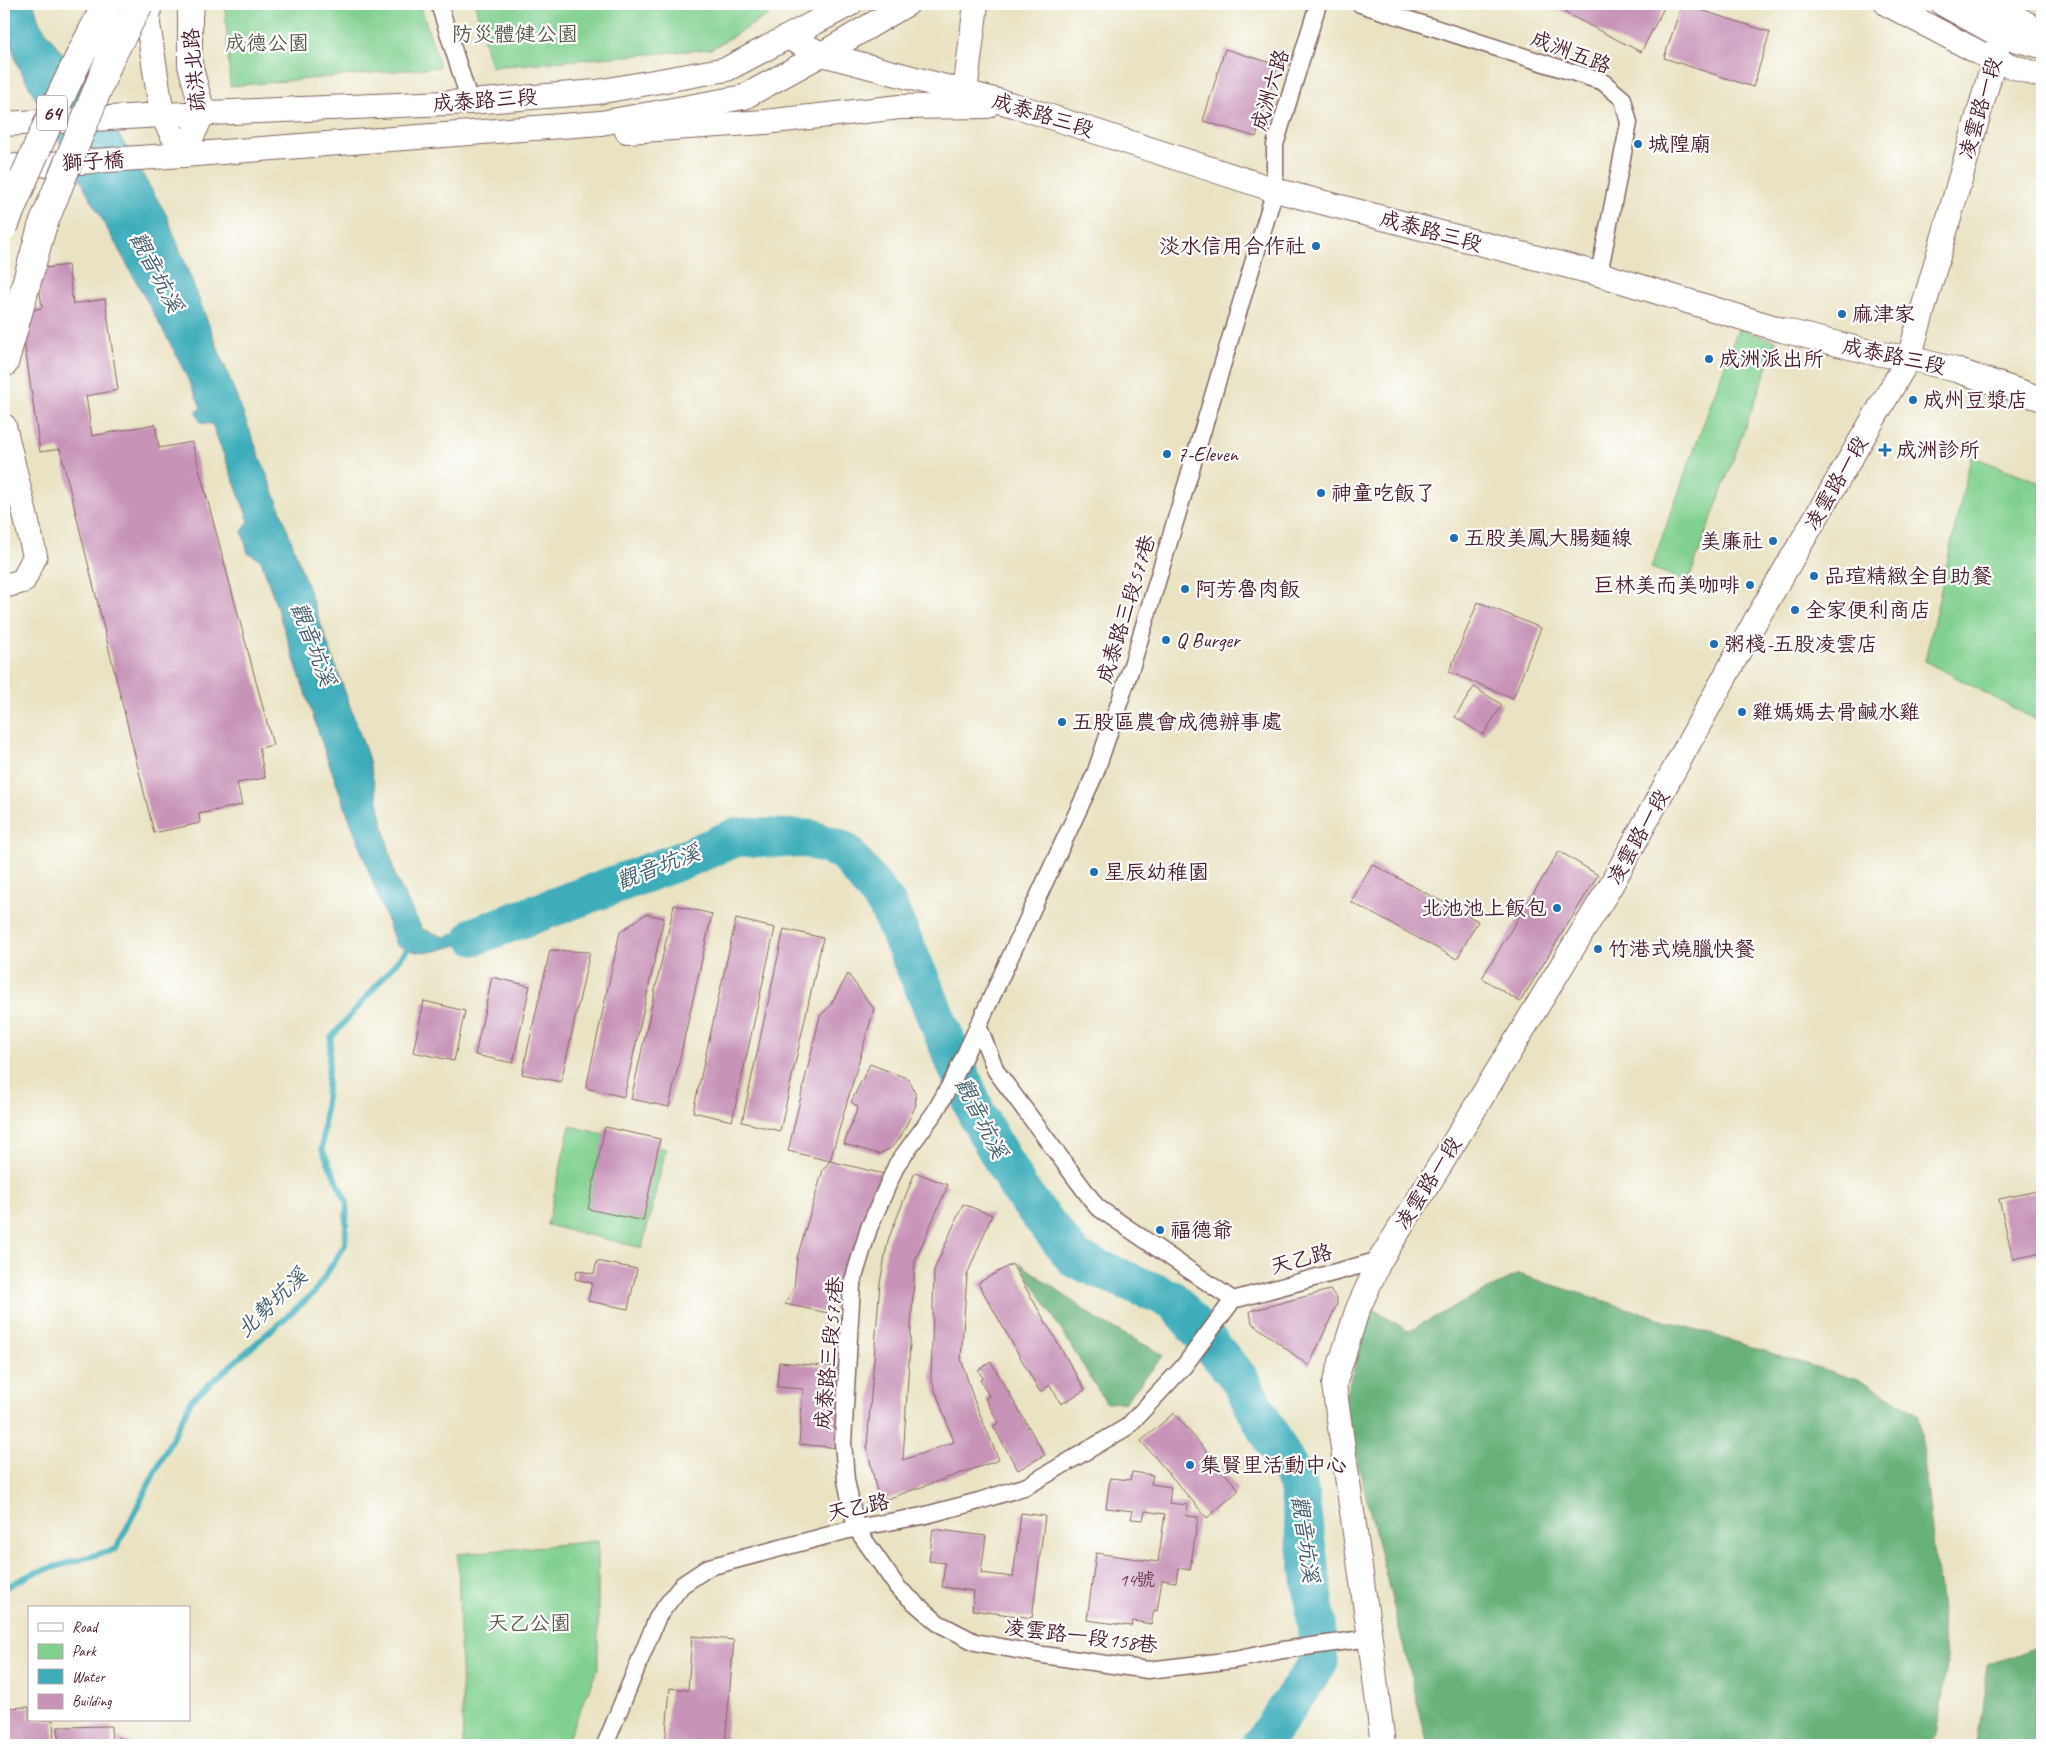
<svg xmlns="http://www.w3.org/2000/svg" width="2046" height="1749" viewBox="0 0 2046 1749" font-family="Caveat,'LXGW WenKai TC',sans-serif">
  <style>
    .green { fill: #81d08f; stroke: #66785d }
    .forest { fill: #68b27a; stroke: #596852 }
    .water { fill: #3eadba; stroke: #446672 }
    .lines { fill: none; stroke-linecap: round; stroke-linejoin: round }
    .stream { stroke: #3eadba; stroke-width: 6 }
    .river { stroke: #3eadba; stroke-width: 39 }
    .building { fill: #c793b7 }
    .street-casing { stroke: #826460; stroke-width: 19 }
    .secondary-casing { stroke: #826460; stroke-width: 26 }
    .highway-casing { stroke: #826460; stroke-width: 30 }
    .street { stroke: #fff; stroke-width: 16 }
    .secondary { stroke: #fff; stroke-width: 24 }
    .highway { stroke: #fff; stroke-width: 28 }
    .highway-bridge-casing { stroke: #826460; stroke-width: 30; stroke-linecap: butt }
    .highway-bridge { stroke: #fff; stroke-width: 28 }
    .poi-dot { fill: #1f6fb2; stroke: #fff; stroke-width: 2 }
    .labels { text-anchor: middle; dominant-baseline: central; stroke-width: 4.5; stroke-linejoin: round; paint-order: stroke }
    .number-label { font-size: 19px; fill: #693c4e }
    .shield { fill: #fff; stroke: #80626b; stroke-width: 1 }
    .shield-label { font-size: 20px; font-weight: bold; fill: #4a1f2b }
    .park-label { font-size: 21px; fill: #5d5d4e; stroke: #fff }
    .street-label { font-size: 21px; fill: #4a1f2b; stroke: #fff }
    .poi-label { font-size: 21px; fill: #4a1f2b; stroke: #fff; text-anchor: start }
    .water-label { font-size: 22px; font-style: italic; fill: #455f6b; stroke: #fff }
  </style>
  <rect width="100%" height="100%" fill="#fff"/>
  <filter id="ink" filterUnits="userSpaceOnUse"><feTurbulence type="fractalNoise" baseFrequency=".02" numOctaves="2"/><feDisplacementMap in="SourceGraphic" scale="10" xChannelSelector="R" yChannelSelector="G"/><feConvolveMatrix kernelMatrix="1 2 1 2 8 2 1 2 1" color-interpolation-filters="sRGB"/></filter>
  <filter id="wash" filterUnits="userSpaceOnUse"><feTurbulence type="fractalNoise" baseFrequency=".0096" numOctaves="4" result="noise"/><feDisplacementMap in="SourceGraphic" scale="20" xChannelSelector="R" yChannelSelector="G"/><feGaussianBlur stdDeviation="1.12" result="paint"/><feColorMatrix in="noise" values="0 0 0 0 0 0 0 0 0 0 0 0 0 0 0 0 0 1.4 0 .05"/><feComposite in="paint" operator="in"/></filter>
  <g filter="url(#wash)">
    <rect width="100%" height="100%" fill="#e9e3c3"/>
    <path class="green" d="M 228,4 L 420,4 L 440,67 L 230,86 L 225,7 Z
      M 475,4 L 787,4 L 711,49 L 491,67 Z
      M 1738,329 L 1777,341 L 1688,582 L 1651,568 Z
      M 1971,456 L 2042,483 L 2042,723 L 1925,661 Z
      M 570,1126 L 666,1149 L 642,1248 L 547,1225 Z
      M 598,1541 L 598,1668 L 565,1745 L 463,1745 L 458,1554 Z"/>
    <path class="forest" d="M 1020,1263 L 1098,1320 L 1164,1355 L 1125,1402 L 1106,1403 Z
      M 1518,1274 L 1870,1384 L 1919,1415 L 1947,1665 L 1935,1735 L 1925,1745 L 1428,1745 L 1343,1403 L 1373,1309 L 1408,1331 Z
      M 2042,1645 L 2042,1745 L 1977,1745 L 1988,1665 Z"/>
    <path class="water" d="M 4,4 L 34,4 L 39,22 L 104,110 L 166,214 L 280,509 L 368,757 L 395,876 L 422,929 L 445,937 L 519,911 L 531,924 L 436,951 L 416,952 L 396,945 L 326,755 L 261,560 L 248,553 L 242,532 L 249,521 L 212,424 L 201,423 L 196,412 L 201,407 L 177,356 L 17,64 L 4,18 Z"/>
    <g class="lines">
      <path class="stream" d="M 4,1588 L 34,1573 L 116,1549 L 192,1399 L 314,1293 L 345,1245 L 347,1203 L 322,1149 L 331,1038 L 413,943"/>
      <path class="river" d="M 475,936 L 685,859 L 737,837 L 810,839 L 844,851 L 886,903 L 922,983 L 977,1115 L 1019,1189 L 1075,1259 L 1173,1300 L 1238,1377 L 1298,1485 L 1315,1607 L 1319,1662 L 1261,1745"/>
    </g>
    <g id="blocks">
      <path class="building" d="M 1548,4 L 1666,4 L 1641,52 Z
        M 1682,4 L 1770,32 L 1753,87 L 1664,58 Z
        M 1225,49 L 1278,65 L 1256,137 L 1203,121 Z
        M 68,265 L 73,304 L 105,299 L 118,390 L 86,396 L 92,436 L 155,424 L 159,448 L 192,442 L 273,745 L 259,748 L 265,778 L 237,783 L 242,805 L 199,814 L 200,823 L 154,833 L 60,449 L 40,452 L 20,312 L 42,308 L 37,269 Z
        M 1478,602 L 1541,628 L 1513,698 L 1449,672 Z
        M 1474,687 L 1502,705 L 1483,735 L 1455,717 Z
        M 1559,851 L 1598,875 L 1520,1002 L 1482,978 Z
        M 1372,864 L 1478,921 L 1457,959 L 1351,902 Z
        M 674,905 L 712,914 L 669,1107 L 631,1099 Z
        M 646,914 L 664,918 L 624,1097 L 586,1088 L 620,932 Z
        M 736,919 L 775,928 L 732,1121 L 693,1112 Z
        M 784,929 L 823,938 L 780,1131 L 742,1122 Z
        M 550,950 L 590,952 L 561,1082 L 522,1074 Z
        M 848,974 L 874,1009 L 830,1161 L 788,1151 L 820,1016 L 830,1006 Z
        M 492,977 L 530,986 L 513,1063 L 475,1055 Z
        M 424,1001 L 465,1011 L 454,1061 L 413,1052 Z
        M 870,1064 L 909,1079 L 915,1093 L 916,1105 L 900,1138 L 891,1148 L 879,1154 L 844,1144 L 858,1107 L 851,1102 Z
        M 605,1127 L 660,1139 L 643,1221 L 588,1209 Z
        M 830,1161 L 892,1176 L 847,1296 L 830,1297 L 828,1313 L 785,1304 L 794,1288 L 797,1258 L 823,1170 Z
        M 915,1172 L 948,1185 L 915,1261 L 903,1460 L 954,1442 L 931,1379 L 934,1270 L 963,1204 L 992,1215 L 967,1275 L 961,1359 L 974,1400 L 999,1460 L 887,1499 L 877,1493 L 867,1446 L 880,1283 L 888,1240 Z
        M 2042,1190 L 2042,1253 L 2013,1259 L 1999,1199 Z
        M 597,1261 L 637,1269 L 628,1309 L 588,1301 L 592,1283 L 575,1279 L 577,1270 L 594,1274 Z
        M 1012,1264 L 1085,1390 L 1061,1404 L 1050,1385 L 1040,1392 L 978,1283 Z
        M 1330,1290 L 1337,1298 L 1337,1304 L 1309,1366 L 1252,1323 L 1250,1311 Z
        M 779,1362 L 845,1368 L 839,1448 L 799,1444 L 803,1389 L 777,1387 Z
        M 991,1362 L 1045,1455 L 1018,1470 L 993,1426 L 999,1423 L 985,1398 L 989,1396 L 980,1380 L 983,1378 L 978,1370 Z
        M 1174,1413 L 1239,1490 L 1207,1518 L 1141,1441 Z
        M 1132,1472 L 1153,1475 L 1151,1484 L 1171,1487 L 1169,1503 L 1188,1505 L 1186,1516 L 1198,1517 L 1190,1570 L 1178,1568 L 1176,1582 L 1162,1580 L 1157,1611 L 1154,1610 L 1151,1624 L 1133,1621 L 1131,1626 L 1087,1620 L 1096,1553 L 1158,1562 L 1165,1514 L 1145,1511 L 1143,1520 L 1131,1519 L 1133,1511 L 1106,1508 L 1110,1478 L 1130,1480 Z
        M 1021,1513 L 1045,1516 L 1032,1618 L 972,1610 L 974,1591 L 942,1587 L 945,1563 L 929,1561 L 933,1529 L 986,1536 L 981,1573 L 1013,1577 Z
        M 692,1636 L 734,1640 L 725,1745 L 665,1745 L 670,1688 L 688,1690 Z
        M 29,1707 L 29,1720 L 53,1720 L 54,1745 L 7,1745 L 6,1708 Z
        M 111,1726 L 112,1745 L 59,1745 L 58,1727 Z
        M 118,1737 L 137,1745 L 118,1745 Z"/>
    </g>
  </g>
  <g filter="url(#ink)">
    <use href="#blocks" fill-opacity="0" stroke="#826460" stroke-width="1"/>
    <g class="lines">
      <defs>
        <path id="street" d="M 439,4 L 470,102
          M 1318,4 L 1275,145 L 1275,190 L 1132,665 L 1095,774 L 954,1078 L 935,1112 L 897,1164 L 869,1228 L 852,1284 L 843,1442 L 846,1480 L 856,1528 L 898,1588 L 938,1623 L 975,1642 L 1043,1655 L 1148,1670 L 1234,1660 L 1283,1650 L 1370,1638
          M 1360,4 L 1603,82 L 1623,99 L 1629,123 L 1599,274
          M 978,1025 L 996,1071 L 1097,1207 L 1233,1300
          M 1233,1300 L 1380,1260
          M 605,1745 L 658,1616 L 682,1585 L 709,1567 L 856,1528 L 922,1516 L 979,1501 L 1027,1486 L 1127,1427 L 1184,1366 L 1233,1300"/>
        <path id="secondary" d="M 149,4 L 148,24 L 162,115 L 183,155
          M 1887,4 L 1993,60 L 2042,76
          M 1943,4 L 2001,36 L 2042,46
          M 789,38 L 822,54 L 1017,106 L 1275,190 L 1599,274 L 1782,330 L 1874,353 L 1909,358 L 1956,370 L 2042,399
          M 965,92 L 976,4
          M 4,124 L 162,115 L 470,102 L 597,92 L 727,69 L 850,4
          M 627,131 L 765,122 L 900,107 L 987,106
          M 183,155 L 203,113 L 190,65 L 190,13 L 193,4
          M 4,167 L 183,155 L 601,123 L 744,97 L 822,54 L 907,4
          M 4,426 L 35,556 L 23,581 L 4,586
          M 1383,1745 L 1370,1638 L 1334,1385 L 1357,1311 L 1380,1260 L 1442,1162 L 1611,885 L 1756,620 L 1909,358 L 2001,36"/>
        <path id="highway" d="M 1989,4 L 2042,35
          M 4,363 L 42,227"/>
      </defs>
      <use href="#street" class="street-casing"/>
      <use href="#secondary" class="secondary-casing"/>
      <use href="#highway" class="highway-casing"/>
      <use href="#street" class="street"/>
      <use href="#secondary" class="secondary"/>
      <use href="#highway" class="highway"/>
      <defs>
        <path id="highway-bridge" d="M 4,226 C 35,150 68,76 107,4
          M 42,227 L 111,56 L 139,4"/>
      </defs>
      <use href="#highway-bridge" class="highway-bridge-casing"/>
      <use href="#highway-bridge" class="highway-bridge"/>
    </g>
  </g>
  <g class="poi-dot">
    <circle cx="1638" cy="144" r="5"/>
    <circle cx="1316" cy="246" r="5"/>
    <circle cx="1842" cy="314" r="5"/>
    <circle cx="1709" cy="359" r="5"/>
    <circle cx="1913" cy="400" r="5"/>
    <path d="M1882.5 442.5h5v5h5v5h-5v5h-5v-5h-5v-5h5z"/>
    <circle cx="1167" cy="454" r="5"/>
    <circle cx="1321" cy="493" r="5"/>
    <circle cx="1454" cy="538" r="5"/>
    <circle cx="1773" cy="541" r="5"/>
    <circle cx="1814" cy="576" r="5"/>
    <circle cx="1750" cy="585" r="5"/>
    <circle cx="1185" cy="589" r="5"/>
    <circle cx="1795" cy="610" r="5"/>
    <circle cx="1166" cy="640" r="5"/>
    <circle cx="1714" cy="644" r="5"/>
    <circle cx="1742" cy="712" r="5"/>
    <circle cx="1062" cy="722" r="5"/>
    <circle cx="1094" cy="872" r="5"/>
    <circle cx="1557" cy="908" r="5"/>
    <circle cx="1598" cy="949" r="5"/>
    <circle cx="1160" cy="1230" r="5"/>
    <circle cx="1190" cy="1465" r="5"/>
  </g>
  <g class="labels">
    <g class="number-label">
      <text x="1137" y="1580">14號</text>
    </g>
    <rect class="shield" x="37" y="95.5" width="30" height="35" rx="4"/>
    <g class="shield-label">
      <text x="52" y="113">64</text>
    </g>
    <g class="park-label">
      <text x="515" y="34">防災體健公園</text>
      <text x="267" y="43">成德公園</text>
      <text x="529" y="1623">天乙公園</text>
    </g>
    <g class="street-label">
      <text transform="translate(1571 52) rotate(21)">成洲五路</text>
      <text transform="translate(194 70) rotate(-95)">疏洪北路</text>
      <text transform="translate(1270 90) rotate(-73)">成洲六路</text>
      <text transform="translate(485 100) rotate(-4)">成泰路三段</text>
      <text transform="translate(1980 108) rotate(-74)">凌雲路一段</text>
      <text transform="translate(1043 115) rotate(17)">成泰路三段</text>
      <text transform="translate(93 161) rotate(-3)">獅子橋</text>
      <text transform="translate(1431 231) rotate(15)">成泰路三段</text>
      <text transform="translate(1894 356) rotate(12)">成泰路三段</text>
      <text transform="translate(1836 483) rotate(-60)">凌雲路一段</text>
      <text transform="translate(1126 609) rotate(-73)">成泰路三段577巷</text>
      <text transform="translate(1638 837) rotate(-61)">凌雲路一段</text>
      <text transform="translate(1428 1183) rotate(-58)">凌雲路一段</text>
      <text transform="translate(1301 1259) rotate(-15)">天乙路</text>
      <text transform="translate(829 1353) rotate(-85)">成泰路三段577巷</text>
      <text transform="translate(858 1507) rotate(-12)">天乙路</text>
      <text transform="translate(1081 1636) rotate(7)">凌雲路一段158巷</text>
    </g>
    <g class="poi-label">
      <text x="1648" y="144">城隍廟</text>
      <text x="1306" y="246" text-anchor="end">淡水信用合作社</text>
      <text x="1852" y="314">麻津家</text>
      <text x="1719" y="359">成洲派出所</text>
      <text x="1923" y="400">成州豆漿店</text>
      <text x="1896" y="450">成洲診所</text>
      <text x="1177" y="454">7-Eleven</text>
      <text x="1331" y="493">神童吃飯了</text>
      <text x="1464" y="538">五股美鳳大腸麵線</text>
      <text x="1763" y="541" text-anchor="end">美廉社</text>
      <text x="1824" y="576">品瑄精緻全自助餐</text>
      <text x="1740" y="585" text-anchor="end">巨林美而美咖啡</text>
      <text x="1195" y="589">阿芳魯肉飯</text>
      <text x="1805" y="610">全家便利商店</text>
      <text x="1176" y="640">Q Burger</text>
      <text x="1724" y="644">粥棧-五股凌雲店</text>
      <text x="1752" y="712">雞媽媽去骨鹹水雞</text>
      <text x="1072" y="722">五股區農會成德辦事處</text>
      <text x="1104" y="872">星辰幼稚園</text>
      <text x="1547" y="908" text-anchor="end">北池池上飯包</text>
      <text x="1608" y="949">竹港式燒臘快餐</text>
      <text x="1170" y="1230">福德爺</text>
      <text x="1200" y="1465">集賢里活動中心</text>
    </g>
    <g class="water-label">
      <text transform="translate(156 272) rotate(62)">觀音坑溪</text>
      <text transform="translate(313 644) rotate(69)">觀音坑溪</text>
      <text transform="translate(658 867) rotate(-21)">觀音坑溪</text>
      <text transform="translate(981 1118) rotate(63)">觀音坑溪</text>
      <text transform="translate(272 1303) rotate(-44)">北勢坑溪</text>
      <text transform="translate(1305 1539) rotate(82)">觀音坑溪</text>
    </g>
  </g>
  <rect width="2046" height="1749" fill="none" stroke="#fff" stroke-width="20"/>
  <rect x="28" y="1606" width="162" height="115" fill="#ffffff" stroke="#b7a5aa"/>
  <rect x="38" y="1623" width="25" height="8" fill="#ffffff" stroke="#b7a5aa"/>
  <text x="72" y="1632" font-size="15" fill="#4a1f2b">Road</text>
  <rect x="38" y="1644" width="25" height="15" fill="#81d08f" stroke="#b7a5aa"/>
  <text x="72" y="1656" font-size="15" fill="#4a1f2b">Park</text>
  <rect x="38" y="1669" width="25" height="15" fill="#3eadba" stroke="#b7a5aa"/>
  <text x="72" y="1682" font-size="15" fill="#4a1f2b">Water</text>
  <rect x="38" y="1694" width="25" height="15" fill="#c793b7" stroke="#b7a5aa"/>
  <text x="72" y="1706" font-size="15" fill="#4a1f2b">Building</text>
</svg>
